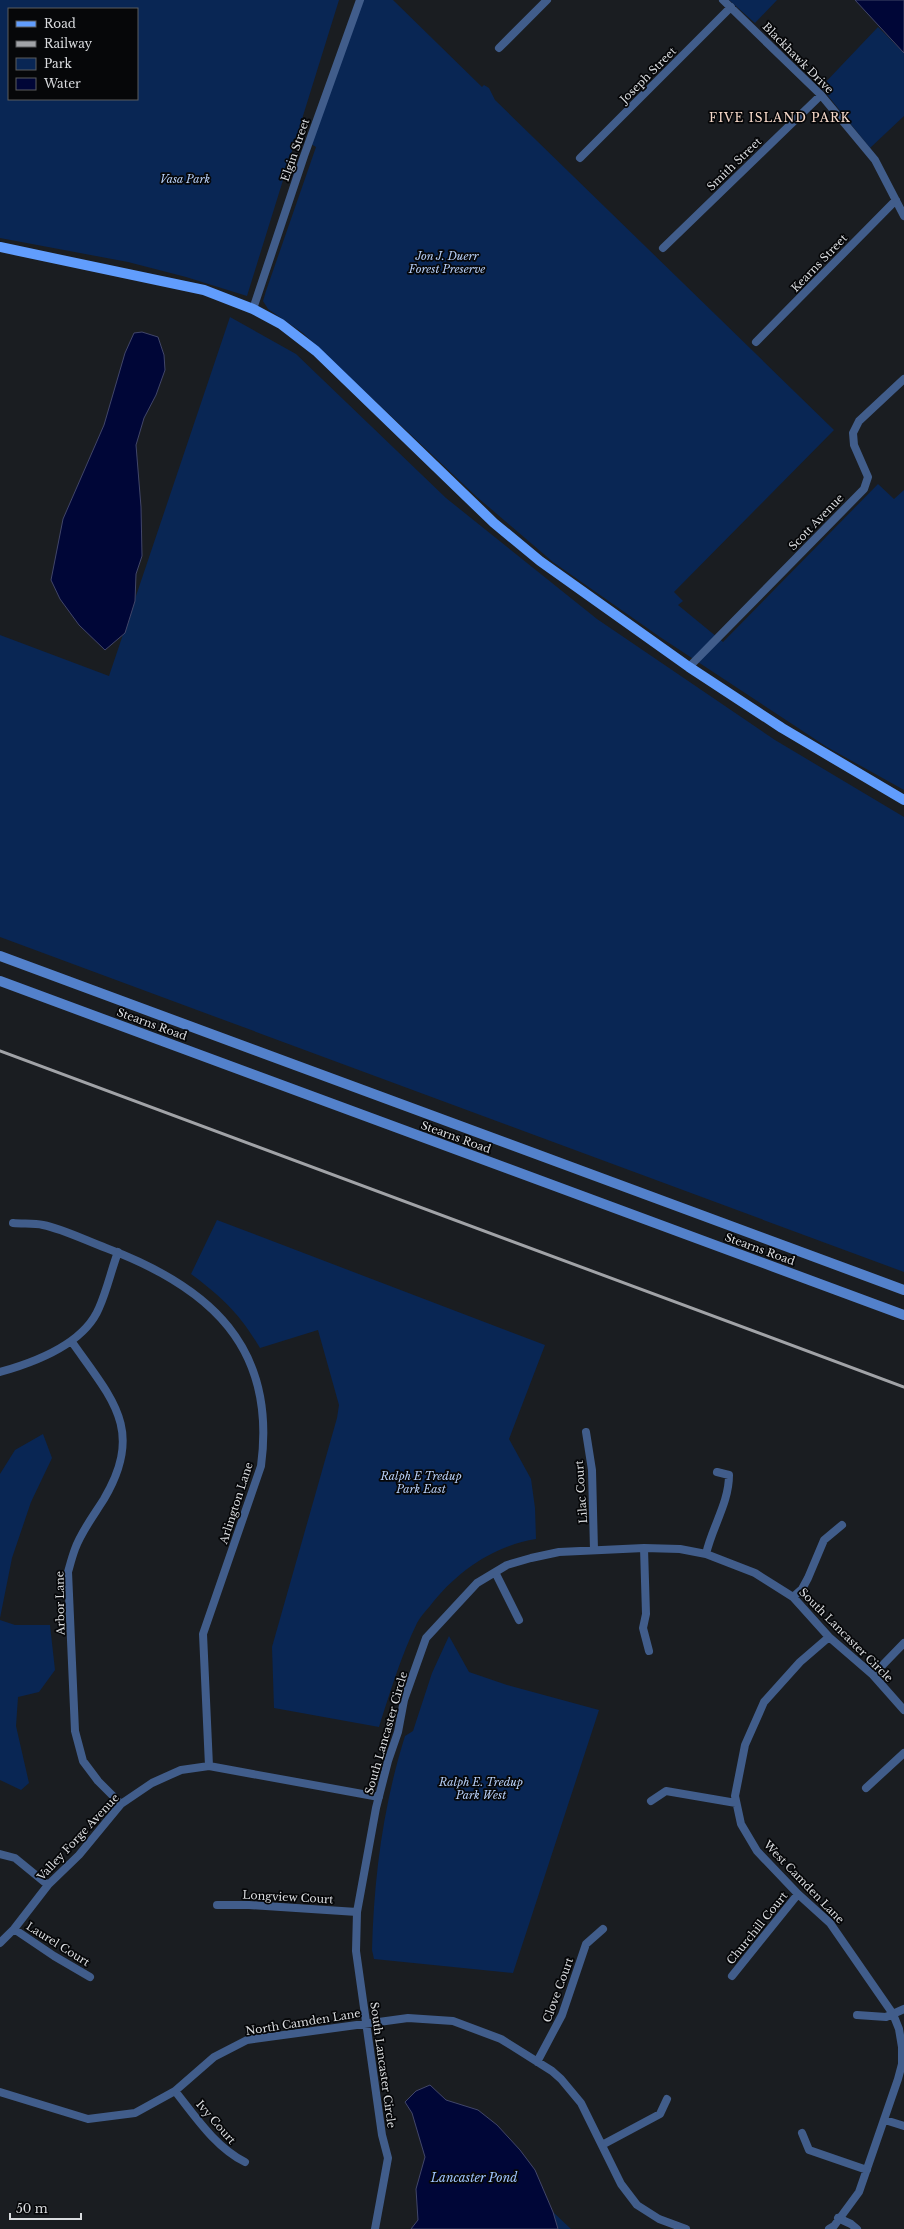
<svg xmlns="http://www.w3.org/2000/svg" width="904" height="2229" viewBox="0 0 904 2229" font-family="'Libre Baskerville',serif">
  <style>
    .green { fill: #092654; fill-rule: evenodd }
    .water { fill: #000637; stroke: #414669 }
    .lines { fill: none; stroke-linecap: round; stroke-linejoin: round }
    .minor { stroke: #415d8b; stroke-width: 8 }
    .secondary { stroke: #5381cb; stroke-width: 10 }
    .primary { stroke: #619dfd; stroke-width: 10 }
    .rail { stroke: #a1a3a7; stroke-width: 3 }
    .labels { text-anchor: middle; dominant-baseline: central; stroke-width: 3.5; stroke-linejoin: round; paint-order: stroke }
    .street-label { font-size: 11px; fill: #dadcdf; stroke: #060709 }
    .park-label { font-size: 11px; font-style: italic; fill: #b7cff7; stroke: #060709 }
    .neighbourhood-label { font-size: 12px; letter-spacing: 1px; fill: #f7d9c9; stroke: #060709 }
    .water-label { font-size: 12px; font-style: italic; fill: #a0c5ff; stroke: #060709 }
  </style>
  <rect width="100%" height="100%" fill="#1a1d21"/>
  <path class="green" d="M 0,0 L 339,0 L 247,296 L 186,277 L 128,262 L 0,238 ZM 9,9 L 137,9 L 137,99 L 9,99 Z
    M 361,0 L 393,0 L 482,87 L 484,85 L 489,88 L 495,100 L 834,430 L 674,592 L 683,601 L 678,605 L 723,642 L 878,484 L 894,499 L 904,490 L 904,790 L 827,747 L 742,691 L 660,637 L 553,562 L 477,497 L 303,333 L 268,309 L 263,301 L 266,291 L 316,147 L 311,144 Z
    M 729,0 L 777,0 L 755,23 Z
    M 878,27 L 904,53 L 904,116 L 870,148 L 821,87 Z
    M 230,317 L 296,354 L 446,498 L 597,619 L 775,740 L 904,817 L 904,1272 L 0,937 L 0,635 L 109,676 Z
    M 217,1220 L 545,1345 L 509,1439 L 531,1479 L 535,1508 L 536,1539 C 493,1546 456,1572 430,1606 C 425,1612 420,1617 417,1623 C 401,1656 390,1692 379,1727 L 274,1708 L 272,1647 L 337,1418 L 339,1405 L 318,1330 L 260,1348 C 239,1313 223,1298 191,1274 Z
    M 43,1434 L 52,1458 L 31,1502 L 12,1558 L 0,1618 L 0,1474 L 15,1450 Z
    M 0,1620 L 15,1625 L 50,1625 L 55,1670 L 39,1692 L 18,1697 L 16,1726 L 29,1783 L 21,1790 L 0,1780 Z
    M 449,1636 L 469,1672 L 507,1685 L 599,1710 L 513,1973 L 374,1959 L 372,1950 C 374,1877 383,1806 405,1736 L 413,1731 L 432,1673 Z
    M 553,2212 L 571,2229 L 558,2229 Z"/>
  <path class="water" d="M 855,0 L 904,0 L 904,53 Z
    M 142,332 L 158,337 L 164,355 L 165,370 L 156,395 L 144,418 L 136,445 L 141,507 L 142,556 L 136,574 L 135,601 L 125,633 L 105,650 L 79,625 L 60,599 L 51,580 L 63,519 L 104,425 L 125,353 L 134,333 Z
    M 430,2085 L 446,2100 L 478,2110 L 497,2125 L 520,2150 L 535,2170 L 553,2212 L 558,2229 L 411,2229 L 418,2220 L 416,2189 L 425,2157 L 412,2113 L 405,2102 L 416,2091 Z"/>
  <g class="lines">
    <path class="minor" d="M 723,0 L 821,95 L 875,160 L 904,216
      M 499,48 L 547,0
      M 580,158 L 731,7
      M 663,248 L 821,95
      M 253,309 L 304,156 L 360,0
      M 756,342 L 896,200
      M 689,667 L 864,489 L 868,477 L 854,445 L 853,433 L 859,421 L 904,379
      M 13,1223 C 23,1224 34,1223 43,1225 C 63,1229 87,1241 106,1248 C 210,1287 277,1347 261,1466 L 203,1634 L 209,1766
      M 72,1342 C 112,1399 145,1430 104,1499 C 94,1515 81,1532 75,1549 C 72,1557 70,1565 68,1572 L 75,1731 L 83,1761 L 98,1781 L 121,1804
      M 0,1372 C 36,1362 84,1344 99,1308 C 107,1290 111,1271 118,1252
      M 586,1432 L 592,1470 L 594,1550
      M 644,1548 L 646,1614 L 643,1628 L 649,1651
      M 706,1554 C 712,1527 729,1503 729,1475 L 717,1472
      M 495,1572 L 519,1620
      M 793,1597 L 802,1589 L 808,1578 L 824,1540 L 842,1525
      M 829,1637 L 800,1662 L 764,1702 L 745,1745 L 735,1796 L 741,1824 L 757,1851 L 798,1894 L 830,1923 L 893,2014 L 899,2029 L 902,2047 L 902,2064 L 898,2079 L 859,2192 L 834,2226 L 829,2229
      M 873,1675 L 904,1643
      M 866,1788 L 904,1753
      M 651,1801 L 666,1791 L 736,1803
      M 0,1854 L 15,1858 L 48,1885
      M 217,1905 L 249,1905 L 357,1912
      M 14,1929 L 54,1956 L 90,1977
      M 0,1943 L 14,1929 L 48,1885 L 79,1855 L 121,1804 L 152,1783 L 181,1770 L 209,1766 L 379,1797
      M 732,1976 L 798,1894
      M 857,2015 L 886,2017 L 904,2009
      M 537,2062 L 562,2015 L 586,1944 L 603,1929
      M 175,2091 C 195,2116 215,2147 245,2162
      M 0,2092 L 88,2119 L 135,2113 L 175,2091 L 214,2057 L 247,2040 L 408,2018 L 453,2021 L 501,2039 L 552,2071 L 561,2079 L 581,2103 L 621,2184 L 637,2205 L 659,2219 L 686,2229
      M 885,2120 L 904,2126
      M 802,2133 L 809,2150 L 867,2170
      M 602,2145 L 660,2114 L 667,2099
      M 838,2218 L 851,2224 L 857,2229
      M 375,2229 L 388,2158 L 382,2135 L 356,1951 L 357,1912 L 376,1808 L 388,1761 L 398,1732 L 404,1700 L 426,1638 L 477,1583 L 507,1565 L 531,1558 L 559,1552 L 644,1548 L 680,1549 L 706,1554 L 755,1573 L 793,1597 L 829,1637 L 873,1675 L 904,1710"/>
    <path class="secondary" d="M 0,956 L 904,1290
      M 0,981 L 904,1315"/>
    <path class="primary" d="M 0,247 L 204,290 L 253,309 L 281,324 L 316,351 L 494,523 L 540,561 L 689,667 L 782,728 L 904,800"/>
    <path class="rail" d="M 0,1051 L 904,1387"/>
  </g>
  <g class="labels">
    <g class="street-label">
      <text transform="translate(798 58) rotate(45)">Blackhawk Drive</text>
      <text transform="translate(648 75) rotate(-45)">Joseph Street</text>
      <text transform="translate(295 150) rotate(-71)">Elgin Street</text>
      <text transform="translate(734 164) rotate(-44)">Smith Street</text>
      <text transform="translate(819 263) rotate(-46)">Kearns Street</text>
      <text transform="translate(816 522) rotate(-46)">Scott Avenue</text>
      <text transform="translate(152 1024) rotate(20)">Stearns Road</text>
      <text transform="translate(456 1137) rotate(20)">Stearns Road</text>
      <text transform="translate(760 1249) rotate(20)">Stearns Road</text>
      <text transform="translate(581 1492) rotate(-94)">Lilac Court</text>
      <text transform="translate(236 1503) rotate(-72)">Arlington Lane</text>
      <text transform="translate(60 1603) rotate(-91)">Arbor Lane</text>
      <text transform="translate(846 1635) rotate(45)">South Lancaster Circle</text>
      <text transform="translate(386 1733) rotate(-74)">South Lancaster Circle</text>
      <text transform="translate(78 1837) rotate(-47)">Valley Forge Avenue</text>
      <text transform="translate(804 1882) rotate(46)">West Camden Lane</text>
      <text transform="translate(288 1897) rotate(3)">Longview Court</text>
      <text transform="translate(757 1928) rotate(-51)">Churchill Court</text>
      <text transform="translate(58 1944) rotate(32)">Laurel Court</text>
      <text transform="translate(558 1990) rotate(-70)">Clove Court</text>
      <text transform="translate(303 2022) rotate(-9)">North Camden Lane</text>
      <text transform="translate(383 2065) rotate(82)">South Lancaster Circle</text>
      <text transform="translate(216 2122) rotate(49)">Ivy Court</text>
    </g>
    <g class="park-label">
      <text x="185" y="179">Vasa Park</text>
      <text x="447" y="256">Jon J. Duerr<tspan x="447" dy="13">Forest Preserve</tspan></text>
      <text x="421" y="1476">Ralph E Tredup<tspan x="421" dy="13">Park East</tspan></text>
      <text x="481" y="1782">Ralph E. Tredup<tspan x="481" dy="13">Park West</tspan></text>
    </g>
    <g class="neighbourhood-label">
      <text x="780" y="117">FIVE ISLAND PARK</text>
    </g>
    <g class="water-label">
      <text x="474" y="2177">Lancaster Pond</text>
    </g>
  </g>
  <rect x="8" y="8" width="130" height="92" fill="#060709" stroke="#5b5c5f"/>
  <rect x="16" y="21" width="20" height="6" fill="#619dfd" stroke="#5b5c5f"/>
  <text x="44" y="28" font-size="12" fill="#dadcdf">Road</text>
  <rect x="16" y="41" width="20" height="6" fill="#a1a3a7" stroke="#5b5c5f"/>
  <text x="44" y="48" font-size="12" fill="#dadcdf">Railway</text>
  <rect x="16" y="58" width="20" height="12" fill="#092654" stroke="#5b5c5f"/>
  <text x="44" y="68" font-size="12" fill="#dadcdf">Park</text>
  <rect x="16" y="78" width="20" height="12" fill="#000637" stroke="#5b5c5f"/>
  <text x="44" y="88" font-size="12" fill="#dadcdf">Water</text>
  <path d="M10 2213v6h71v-6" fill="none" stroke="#dadcdf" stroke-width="2"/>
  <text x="16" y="2213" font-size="12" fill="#dadcdf" stroke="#060709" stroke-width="3" paint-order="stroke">50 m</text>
</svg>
